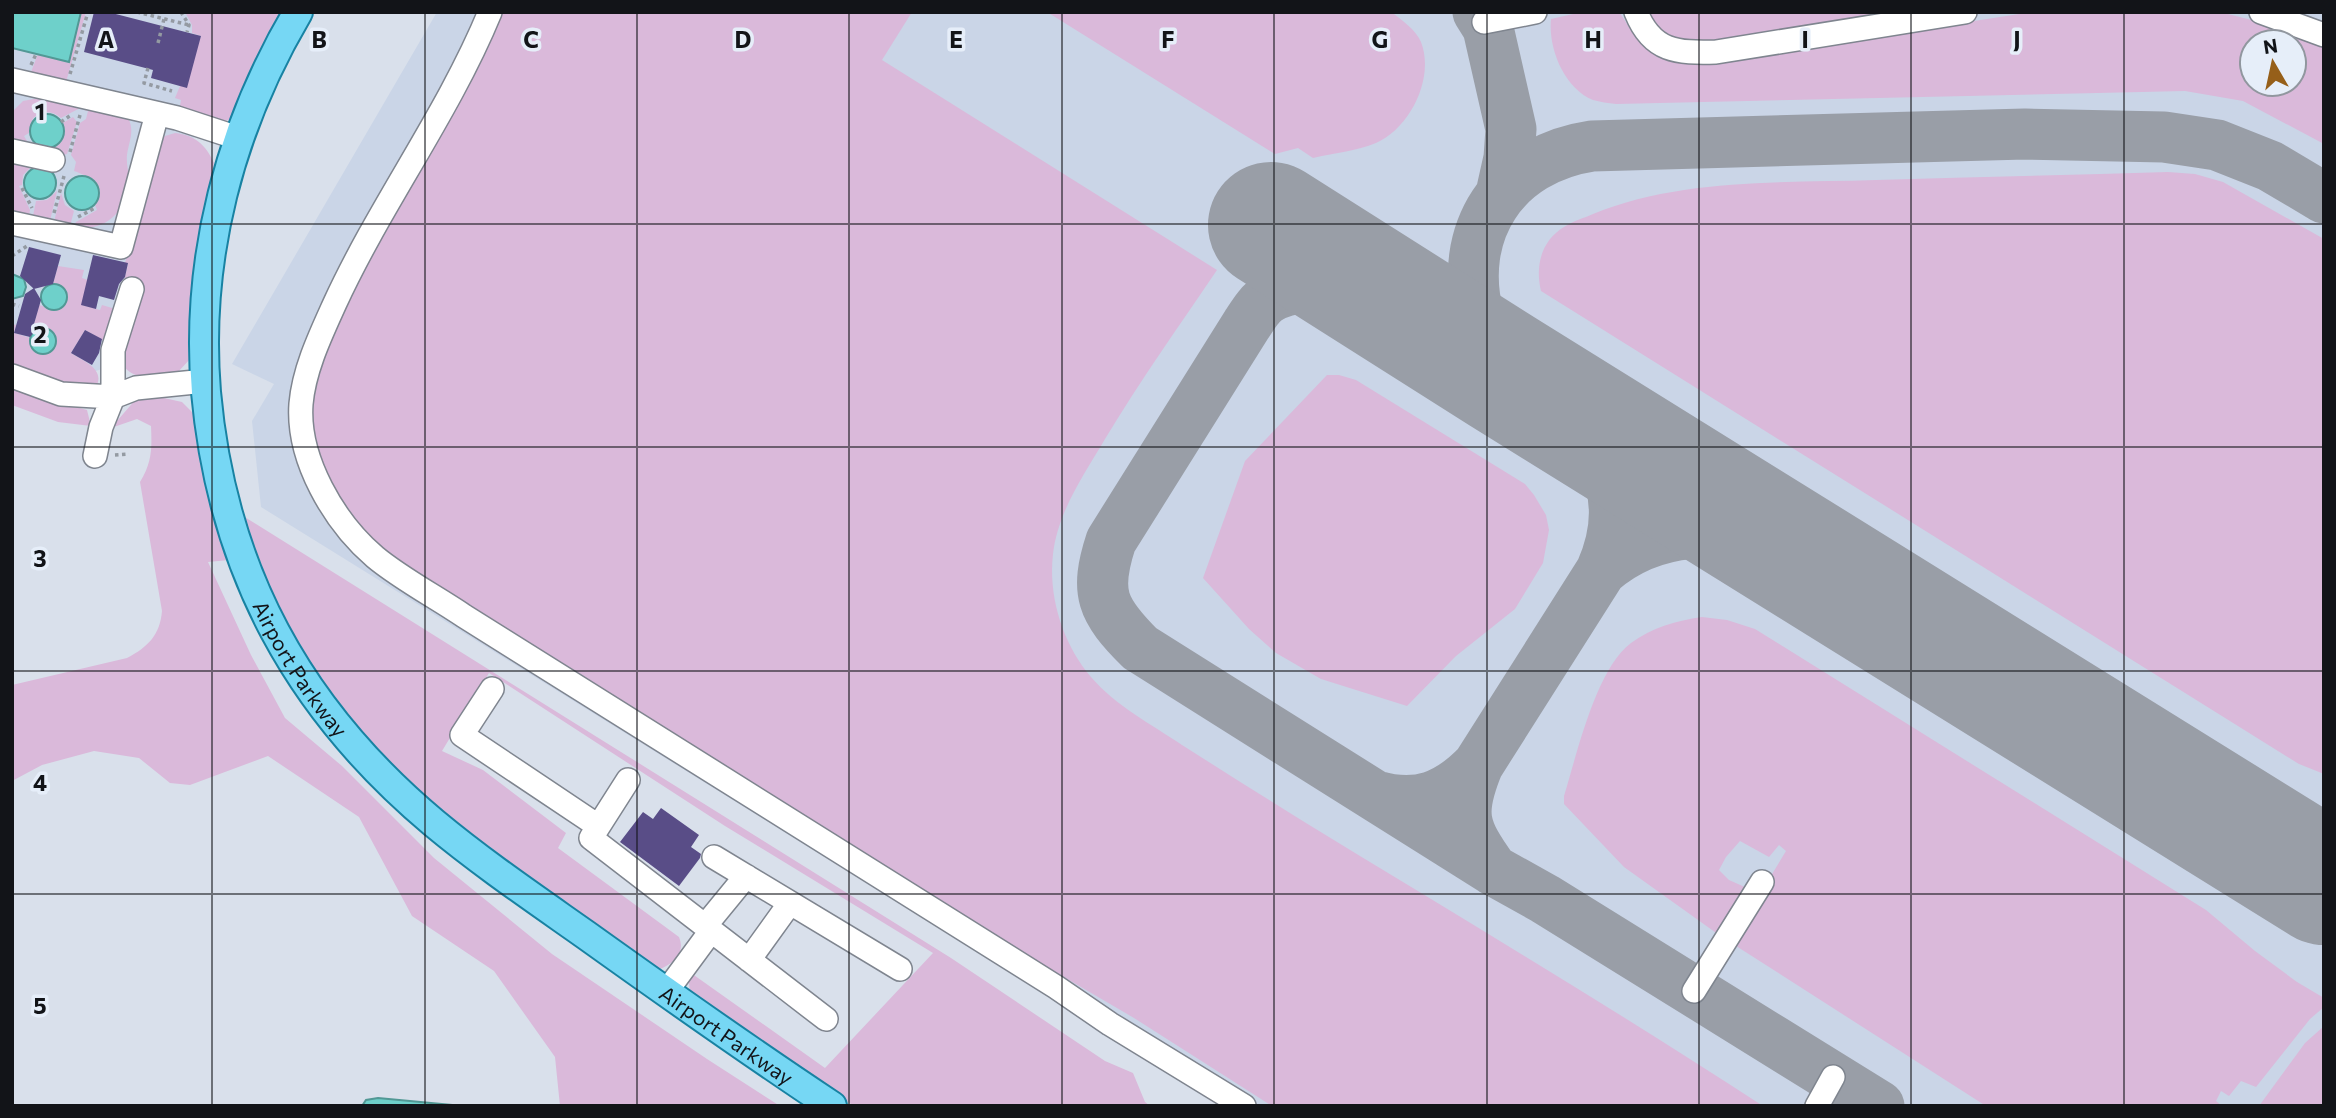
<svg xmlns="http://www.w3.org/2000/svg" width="2336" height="1118" viewBox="0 0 2336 1118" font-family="Commissioner,sans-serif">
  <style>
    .built { fill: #cad5e7; fill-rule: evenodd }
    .green { fill: #dab9da; fill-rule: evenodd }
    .water { fill: #6ed0ca; stroke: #529895; stroke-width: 2 }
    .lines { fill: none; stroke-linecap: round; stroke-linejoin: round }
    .taxiway { stroke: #999ea7; stroke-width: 51 }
    .runway { stroke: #999ea7; stroke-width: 126 }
    .building { fill: #594d87 }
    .minor-casing { stroke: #7f858f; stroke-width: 26 }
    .major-casing { stroke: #1882a2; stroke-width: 32 }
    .path { stroke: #949aa2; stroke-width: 3.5; stroke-dasharray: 3.5 3.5; stroke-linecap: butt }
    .minor { stroke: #fff; stroke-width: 23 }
    .major { stroke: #76d7f4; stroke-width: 28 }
    .grid { fill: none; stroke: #121418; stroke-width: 2; stroke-opacity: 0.55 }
    .labels { text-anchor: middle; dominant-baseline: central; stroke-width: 7; stroke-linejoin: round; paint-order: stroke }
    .street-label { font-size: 21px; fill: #121418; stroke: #e6eef9 }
    .grid-label { font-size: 23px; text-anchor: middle; font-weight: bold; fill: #121418; stroke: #e6eef9; stroke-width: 7; stroke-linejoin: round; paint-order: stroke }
  </style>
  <rect width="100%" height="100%" fill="#d9e0eb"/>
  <path class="built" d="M 12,12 L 227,12 L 136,357 L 96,371 L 42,366 L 12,357 Z
    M 437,12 L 2324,12 L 2324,1106 L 1226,1106 L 261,507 L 252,421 L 274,384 L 232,364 ZM 2252,42 L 2294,42 L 2294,84 L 2252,84 Z"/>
  <path class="green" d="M 81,12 L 86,12 L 66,82 L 31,72 L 38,54 L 69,62 Z
    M 185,12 L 287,12 L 232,119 L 216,123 L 179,112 L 181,100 L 175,98 L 201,36 L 192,33 L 192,25 Z
    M 498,12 L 912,12 L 882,60 L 1217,270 C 1179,326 1140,381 1105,439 C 1084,475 1058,511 1053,554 C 1048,597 1063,644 1091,677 C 1116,706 1151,724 1182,745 C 1223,771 1264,797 1306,823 C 1458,916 1613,1008 1763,1106 L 1272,1106 L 1134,1018 L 965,919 L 392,558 L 358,527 L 333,491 L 311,435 L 311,384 L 323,347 Z
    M 1047,12 L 1391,12 C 1401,19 1416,30 1421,42 C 1435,78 1410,128 1376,143 C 1357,151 1333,153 1313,158 L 1298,148 L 1275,154 Z
    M 1582,12 L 1619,12 C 1626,21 1631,32 1638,40 C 1658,62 1683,64 1710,62 L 2032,12 L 2220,12 L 2283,28 L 2324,47 L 2324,144 L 2243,101 L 2185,91 L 1616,104 C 1608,103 1600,102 1593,100 C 1564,88 1548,48 1551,19 ZM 2252,42 L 2294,42 L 2294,84 L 2252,84 Z
    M 1645,12 L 1937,12 L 1714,45 L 1666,39 Z
    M 39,98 L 81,105 L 80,108 L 61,118 C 51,110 43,111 33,118 L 29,133 L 24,136 L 30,146 L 12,143 L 13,111 L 23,101 Z
    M 85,105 L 128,118 C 135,131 129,141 127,155 C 126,164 129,173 129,182 C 126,213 105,232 74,227 L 76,222 L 97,210 L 95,205 C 108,185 91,177 74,171 L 76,162 L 71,155 L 80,123 L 86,119 L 88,111 L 84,110 Z
    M 73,117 L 77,122 L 67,154 L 60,156 L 48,149 C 61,147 67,136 63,123 Z
    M 175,133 C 195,135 206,145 214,163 L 191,358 L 177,373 C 154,376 136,384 121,363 L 123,286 L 128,264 L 125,263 L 159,143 L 165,136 Z
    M 12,155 L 32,166 L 23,175 L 22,185 L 19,186 L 30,210 L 29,215 L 12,210 Z
    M 2168,172 L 2195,174 L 2223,182 L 2324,239 L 2324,774 L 2299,764 L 1541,291 C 1535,266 1541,241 1564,227 C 1573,221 1584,218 1593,214 C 1680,178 1784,183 1876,180 C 1974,177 2071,175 2168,172 Z
    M 57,191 L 50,221 L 33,216 L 36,201 L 47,200 Z
    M 61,193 L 65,205 L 74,211 L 70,226 L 54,222 Z
    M 58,266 L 84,270 L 82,278 L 88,280 L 82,305 L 100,310 L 102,305 L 119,310 L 106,342 L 85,330 L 71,353 C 83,361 106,369 96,387 L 61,385 L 12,367 L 12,324 L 16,325 L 14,333 L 31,338 L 30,342 L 42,328 L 38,329 L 34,324 L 39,305 L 55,310 L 66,302 L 65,290 L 53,284 Z
    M 1327,375 L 1339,375 L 1356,380 L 1525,484 L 1534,495 L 1546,515 L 1549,530 L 1543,563 L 1515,609 L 1456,656 L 1407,706 L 1321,679 L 1276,653 L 1249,629 L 1203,578 L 1245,461 Z
    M 12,389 L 87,410 L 91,426 L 58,422 L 12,405 Z
    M 164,398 L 182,402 L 195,415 L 229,560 L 208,562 L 251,655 L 285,718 L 342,766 L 434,858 L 552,954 L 707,1059 L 780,1106 L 560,1106 L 555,1057 L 494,971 L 412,916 L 359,817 L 268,756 L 190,785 L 170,783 L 139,758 L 94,751 L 42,765 L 12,781 L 12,685 L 127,658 C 148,647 160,635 162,611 L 140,482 C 152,462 152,449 151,426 L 137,419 L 111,428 L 136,399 Z
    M 243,516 L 951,958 L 1105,1061 L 1133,1073 L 1145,1102 L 1150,1106 L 854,1106 L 690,996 L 689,982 L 691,973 L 825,1068 L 933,953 L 725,826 L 489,673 L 442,751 L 483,770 L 566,833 L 558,848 L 679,937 C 686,954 673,964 658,970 C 548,892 415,812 335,702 C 293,646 267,582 243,516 Z
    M 1702,617 L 1727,620 L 1755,629 L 2206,910 L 2255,951 L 2297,982 L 2324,998 L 2324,1007 L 2310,1019 L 2256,1087 L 2241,1081 L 2229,1096 L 2221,1091 L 2216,1101 L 2222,1106 L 1986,1106 L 1733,944 L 1735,935 L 1786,851 L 1779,845 L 1769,857 L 1740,841 L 1726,857 L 1719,870 L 1729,880 L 1747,888 L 1719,935 L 1624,867 L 1564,804 L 1564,796 C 1577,754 1596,669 1631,643 C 1653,627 1676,621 1702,617 Z
    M 2324,1026 L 2324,1106 L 2259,1106 L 2305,1043 Z"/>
  <path class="water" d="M 12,12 L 81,12 L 69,62 L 12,48 Z
    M30 131a17 17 0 1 1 34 0a17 17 0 1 1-34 0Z
    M24 183a16 16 0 1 1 32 0a16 16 0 1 1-32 0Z
    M65 193a17 17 0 1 1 34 0a17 17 0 1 1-34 0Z
    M 12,274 L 24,279 L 26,287 L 23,296 L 12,299 Z
    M41 297a13 13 0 1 1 26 0a13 13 0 1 1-26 0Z
    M30 341a13 13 0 1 1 26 0a13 13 0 1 1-26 0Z
    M 378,1098 L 463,1106 L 362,1106 L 366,1100 Z"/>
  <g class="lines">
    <path class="taxiway" d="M 1478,12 L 1488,28 L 1511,129 L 1509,158 L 1501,194
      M 1370,287 C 1338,289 1299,281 1269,298 C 1260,303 1253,315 1247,324 L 1111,541 C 1094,593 1102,610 1140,648 L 1493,870 L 1545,899 L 1879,1106
      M 1503,372 C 1495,355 1484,336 1479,318 C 1456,232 1504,159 1592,146 L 2025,134 L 2164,137 L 2217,145 L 2270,166 L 2324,198
      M 1562,409 C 1610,457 1630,505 1601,571 C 1654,525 1724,525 1786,548
      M 1478,765 L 1601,571
      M 1376,796 C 1418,808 1448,796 1478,765 C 1458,814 1463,828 1493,870"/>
    <path class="runway" d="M 1271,225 L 1503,372 L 2324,882"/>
  </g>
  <path class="building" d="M 94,12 L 108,12 L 201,36 L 187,88 L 151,78 L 153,70 L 84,52 Z
    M 29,247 L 61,255 L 53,284 L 34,289 L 20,276 Z
    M 93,255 L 128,263 L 125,277 L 119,284 L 114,300 L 99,296 L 96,309 L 81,305 Z
    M 34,288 L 41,300 L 34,324 L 37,328 L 30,337 L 14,333 L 25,294 Z
    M 85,330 L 102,339 L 99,353 L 92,365 L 71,353 Z
    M 661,808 L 699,835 L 691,847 L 701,854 L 700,858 L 679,886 L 620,842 L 643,812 L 653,819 Z"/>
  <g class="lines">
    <defs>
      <path id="minor" d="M 490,12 C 448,114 381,203 335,303 C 321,334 304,369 301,404 C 297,459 334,522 375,557 C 400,578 436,597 464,616 L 1056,987 L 1110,1024 L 1244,1106
        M 1636,12 C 1652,52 1677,53 1716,52 L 1965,12
        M 2261,12 L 2324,35
        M 1484,22 L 1535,12
        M 12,80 L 177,118 L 238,138
        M 12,151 L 53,160
        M 12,223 L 121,247 L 157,114
        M 12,376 L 61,394 L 113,397 L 136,388 L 205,381
        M 95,456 L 101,427 L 113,397 L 113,350 L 132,289
        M 492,689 L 462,735 L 598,826
        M 628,780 L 591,838 L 826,1019
        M 714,857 L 900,969
        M 705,926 L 746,876
        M 749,960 L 790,903
        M 1694,991 L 1762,882
        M 666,992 L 711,931
        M 1817,1106 L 1833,1077"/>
      <g id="major">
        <path id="s1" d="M 298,12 C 230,127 195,258 206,392 C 222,570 298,709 434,823 C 482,863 535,899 586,935 C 667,993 749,1051 832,1106"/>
      </g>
    </defs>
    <use href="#minor" class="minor-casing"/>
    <use href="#major" class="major-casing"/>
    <path class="path" d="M 137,12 L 189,25
      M 181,12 L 189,25 L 187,32
      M 158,43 L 164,19
      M 31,65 L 36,54
      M 148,68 L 144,83 L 172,91
      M 70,74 L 88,12
      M 61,122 L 71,115
      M 70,152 L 80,115
      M 22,188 L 32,208
      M 54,213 L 64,176
      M 78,217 L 95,208
      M 12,256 L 27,246
      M 12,304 L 19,306
      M 115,455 L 129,454"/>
    <use href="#minor" class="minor"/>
    <use href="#major" class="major"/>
  </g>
  <path class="grid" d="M 212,12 L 212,1106M 425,12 L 425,1106M 637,12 L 637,1106M 849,12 L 849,1106M 1062,12 L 1062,1106M 1274,12 L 1274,1106M 1487,12 L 1487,1106M 1699,12 L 1699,1106M 1911,12 L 1911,1106M 2124,12 L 2124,1106M 12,224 L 2324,224M 12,447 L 2324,447M 12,671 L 2324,671M 12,894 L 2324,894"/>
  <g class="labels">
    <g class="street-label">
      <text stroke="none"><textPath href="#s1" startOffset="693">Airport Parkway</textPath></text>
      <text stroke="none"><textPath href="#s1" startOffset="1260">Airport Parkway</textPath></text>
    </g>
  </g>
  <g class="grid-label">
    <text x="106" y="48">A</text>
    <text x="319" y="48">B</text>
    <text x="531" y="48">C</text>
    <text x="743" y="48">D</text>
    <text x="956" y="48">E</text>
    <text x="1168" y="48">F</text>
    <text x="1380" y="48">G</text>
    <text x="1593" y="48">H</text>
    <text x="1805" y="48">I</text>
    <text x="2017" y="48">J</text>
    <text x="40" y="120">1</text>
    <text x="40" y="343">2</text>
    <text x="40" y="567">3</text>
    <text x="40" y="791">4</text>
    <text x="40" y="1014">5</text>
  </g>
  <rect width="2336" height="1118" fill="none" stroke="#121418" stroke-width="28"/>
  <g transform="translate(2273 63) rotate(351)"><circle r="33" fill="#e6eef9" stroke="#91979f" stroke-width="2"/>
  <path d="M0-5L12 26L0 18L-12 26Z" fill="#965f19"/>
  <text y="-10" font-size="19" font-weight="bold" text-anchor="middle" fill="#121418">N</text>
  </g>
</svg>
